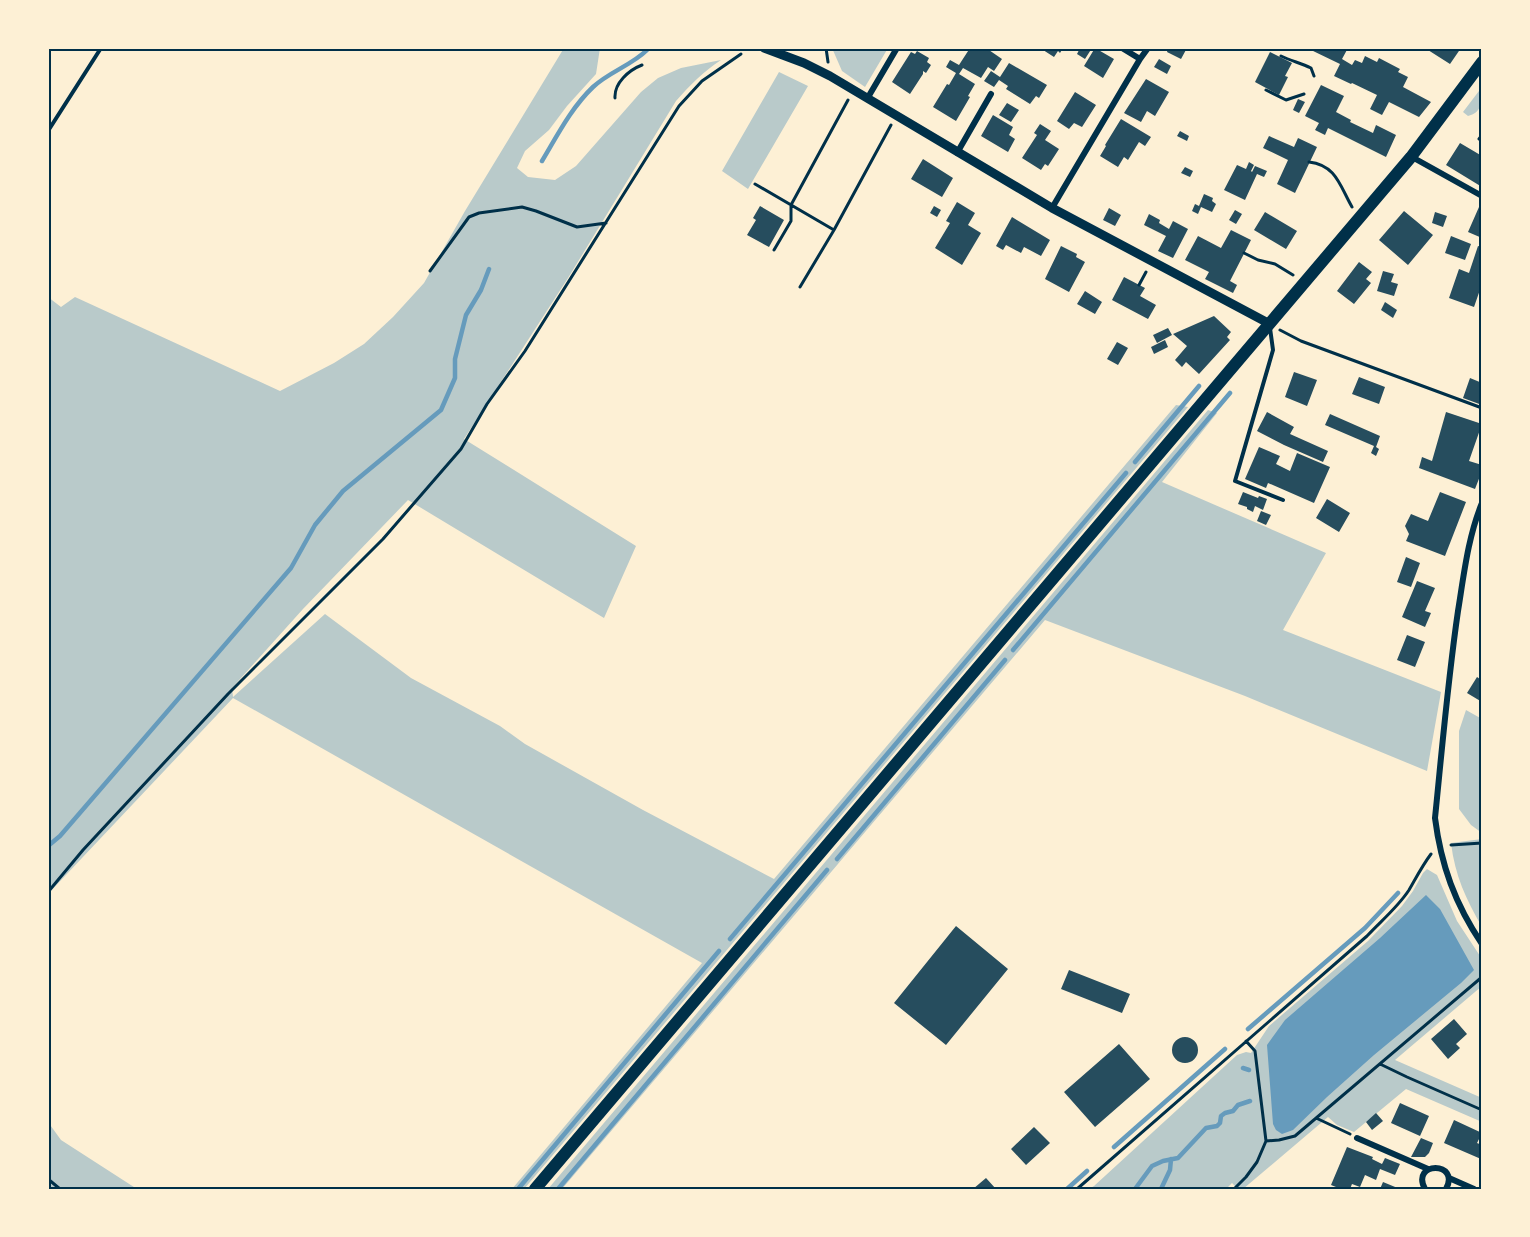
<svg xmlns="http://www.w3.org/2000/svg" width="1530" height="1237" viewBox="0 0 1530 1237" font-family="Karla,sans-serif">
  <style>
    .green { fill: #b9caca }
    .water { fill: #669bbc }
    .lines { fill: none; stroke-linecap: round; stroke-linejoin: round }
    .stream { stroke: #669bbc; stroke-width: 4.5 }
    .building { fill: #264d5e }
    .path { stroke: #003049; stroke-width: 3 }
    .service { stroke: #003049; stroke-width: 4 }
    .minor { stroke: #003049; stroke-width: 6 }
    .tertiary { stroke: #003049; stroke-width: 9 }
    .primary { stroke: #003049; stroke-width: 12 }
    .neatline { fill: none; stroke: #003049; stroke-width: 2 }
  </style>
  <rect width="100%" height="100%" fill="#fdf0d5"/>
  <path class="green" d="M 564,48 L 600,48 L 596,74 L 567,106 L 549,130 L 525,151 L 517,168 L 528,177 L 555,180 L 576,166 L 641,92 L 658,78 L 681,68 L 721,60 C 703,72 690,85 676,101 L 568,278 L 464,439 L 636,546 L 604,618 L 408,500 L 303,609 L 232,688 L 233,697 L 325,614 L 411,678 L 500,726 L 525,744 L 643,810 L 774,879 L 1176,405 L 1188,407 L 524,1189 L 512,1189 L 702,963 L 233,698 L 48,894 L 48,297 L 61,307 L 75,297 L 280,391 L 334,363 L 364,344 L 393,317 L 424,283 L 465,211 Z
    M 832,48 L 888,48 L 865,87 L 842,71 Z
    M 779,72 L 808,86 L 748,189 L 722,171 Z
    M 1482,87 C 1482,99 1483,113 1468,116 L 1463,112 Z
    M 1208,410 L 1217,413 L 1162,482 L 1326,553 L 1283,630 L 1441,692 L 1427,771 L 1245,696 L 1045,620 L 562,1189 L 548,1189 Z
    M 1466,710 L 1482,719 L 1482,833 L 1471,825 L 1459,809 L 1459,731 Z
    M 1482,839 L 1482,927 C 1466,899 1455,876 1451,843 Z
    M 1427,869 L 1437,875 L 1457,921 L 1482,959 L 1482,986 L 1395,1060 L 1482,1098 L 1482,1122 L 1406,1089 L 1354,1132 L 1337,1125 L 1328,1117 L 1243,1189 L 1238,1189 L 1232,1183 L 1226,1189 L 1089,1189 L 1094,1186 L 1237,1055 L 1246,1052 L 1251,1053 L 1269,1026 L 1368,941 L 1402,906 L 1413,891 L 1423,873 Z
    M 48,1122 L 61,1140 L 137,1189 L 48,1189 Z"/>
  <path class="water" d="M 1426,895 L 1440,909 L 1474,970 L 1461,983 L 1374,1055 L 1327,1097 L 1293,1130 L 1282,1134 L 1276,1130 L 1273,1124 L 1267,1045 L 1285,1020 L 1380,938 Z"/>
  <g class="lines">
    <path class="stream" d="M 542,161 C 557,136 571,108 593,87 C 609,72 632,65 647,50
      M 1135,462 L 1199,386
      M 1013,650 L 1230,393
      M 48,846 L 60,836 L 291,568 L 315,525 L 343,491 L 441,410 L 455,378 L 455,359 L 466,315 L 481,290 L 489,269
      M 837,859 L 1005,660
      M 730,939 L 1126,473
      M 1248,1029 L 1365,928 L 1398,893
      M 1243,1068 L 1249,1070
      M 1114,1147 L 1225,1049
      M 518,1189 L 719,951
      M 558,1189 L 827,870
      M 1067,1189 L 1087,1171
      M 1135,1189 L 1152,1166 L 1163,1161 L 1178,1158 L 1206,1128 L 1217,1126 L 1220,1123 L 1221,1116 L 1225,1113 L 1233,1111 L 1238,1105 L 1250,1101
      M 1161,1189 L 1170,1170 L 1171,1159"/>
  </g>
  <path class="building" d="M 970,48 L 986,48 L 1002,59 L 994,71 L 988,67 L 981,78 L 963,68 L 959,74 L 975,84 L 968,96 L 970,97 L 956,121 L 933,107 L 947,84 L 949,85 L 956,73 L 946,67 L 950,60 L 959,65 Z
    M 1040,48 L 1063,48 L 1060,53 L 1058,51 L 1054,57 Z
    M 1080,48 L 1092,48 L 1085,59 L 1077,54 Z
    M 1095,48 L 1114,59 L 1103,78 L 1084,66 Z
    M 1168,48 L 1187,48 L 1181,59 L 1167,52 Z
    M 1312,48 L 1348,48 L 1342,59 L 1352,65 L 1355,60 L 1362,63 L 1365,56 L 1377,62 L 1379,58 L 1400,69 L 1398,72 L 1408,77 L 1403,87 L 1431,102 L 1419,117 L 1389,102 L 1382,115 L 1370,109 L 1377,95 L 1352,83 L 1351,84 L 1334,76 L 1340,64 L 1311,50 Z
    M 1430,48 L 1461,48 L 1450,64 L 1428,50 Z
    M 917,51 L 929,58 L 927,62 L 931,65 L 926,73 L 923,71 L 923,74 L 910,94 L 892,82 L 911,52 L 915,54 Z
    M 1270,52 L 1292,63 L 1285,76 L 1288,77 L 1279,95 L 1255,82 Z
    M 1159,59 L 1171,66 L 1167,74 L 1154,67 Z
    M 1009,63 L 1047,85 L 1039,98 L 1036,96 L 1030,104 L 1006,89 L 1008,86 L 999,80 L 994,87 L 984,81 L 991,71 L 1000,77 Z
    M 1146,79 L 1169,92 L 1155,116 L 1147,111 L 1141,122 L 1124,113 Z
    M 1321,85 L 1344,96 L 1336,112 L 1351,120 L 1350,122 L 1373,133 L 1376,125 L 1396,135 L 1386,157 L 1328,128 L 1325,135 L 1315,130 L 1319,123 L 1305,116 Z
    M 1075,92 L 1096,105 L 1082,127 L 1074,123 L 1069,129 L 1057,121 Z
    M 1298,99 L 1305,102 L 1299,113 L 1293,110 Z
    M 1007,103 L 1019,110 L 1011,122 L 999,115 Z
    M 993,115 L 1013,127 L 1009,135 L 1015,139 L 1008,152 L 981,136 Z
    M 1121,119 L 1151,137 L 1145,146 L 1139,142 L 1128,160 L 1124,157 L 1118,167 L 1100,156 L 1106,146 L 1105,145 Z
    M 1040,124 L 1051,131 L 1045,140 L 1059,149 L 1048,166 L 1045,164 L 1041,170 L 1022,158 L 1037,135 L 1034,133 Z
    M 1180,131 L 1189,136 L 1187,141 L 1177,136 Z
    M 1269,136 L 1294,147 L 1298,138 L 1317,147 L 1295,193 L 1277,184 L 1288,160 L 1263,148 Z
    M 1460,143 L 1482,156 L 1482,187 L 1446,165 Z
    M 923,159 L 953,178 L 942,197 L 911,179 Z
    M 1249,162 L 1254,165 L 1251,171 L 1252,172 L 1255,166 L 1267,171 L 1264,177 L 1257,174 L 1245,200 L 1224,190 L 1237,165 L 1246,169 Z
    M 1185,167 L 1193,171 L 1190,177 L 1181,173 Z
    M 1204,194 L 1213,198 L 1212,201 L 1216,204 L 1212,212 L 1201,207 L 1198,214 L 1192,211 L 1195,204 L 1199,206 Z
    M 957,202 L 975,213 L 968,225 L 981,233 L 962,265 L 935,248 L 950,223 L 946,221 Z
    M 760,206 L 784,220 L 769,247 L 747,235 L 756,220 L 753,218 Z
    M 934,206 L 941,210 L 937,217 L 930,213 Z
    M 1479,207 L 1482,209 L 1482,238 L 1468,232 Z
    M 1109,208 L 1121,215 L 1115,226 L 1103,220 Z
    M 1235,210 L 1242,214 L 1236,224 L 1229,220 Z
    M 1404,211 L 1433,235 L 1408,265 L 1379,240 Z
    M 1265,212 L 1297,231 L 1286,249 L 1254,230 Z
    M 1435,212 L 1447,216 L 1443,227 L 1432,223 Z
    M 1149,214 L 1160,220 L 1159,223 L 1169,229 L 1173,221 L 1188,229 L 1173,258 L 1158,251 L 1166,236 L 1144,225 Z
    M 1012,217 L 1050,240 L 1041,256 L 1024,247 L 1021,253 L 1006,245 L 1003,250 L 996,246 Z
    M 1231,230 L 1251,240 L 1230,281 L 1237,285 L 1233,293 L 1205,279 L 1209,272 L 1185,260 L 1198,236 L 1221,248 Z
    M 1451,236 L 1471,244 L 1465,260 L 1445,253 Z
    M 1061,246 L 1077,254 L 1076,257 L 1085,262 L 1069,292 L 1045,279 Z
    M 1478,246 L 1482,247 L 1482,284 L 1474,307 L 1449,298 L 1459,269 L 1469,273 Z
    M 1359,262 L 1372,272 L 1366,279 L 1371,283 L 1354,304 L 1337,291 Z
    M 1383,271 L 1394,274 L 1391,282 L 1398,284 L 1394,296 L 1377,291 Z
    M 1124,277 L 1145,288 L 1140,296 L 1156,305 L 1148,319 L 1112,300 Z
    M 1085,291 L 1102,302 L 1095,314 L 1077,304 Z
    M 1385,302 L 1397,310 L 1393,318 L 1381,310 Z
    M 1214,316 L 1231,332 L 1227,337 L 1230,340 L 1199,374 L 1186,362 L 1182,367 L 1175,360 L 1187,346 L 1173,334 Z
    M 1168,328 L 1172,335 L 1157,343 L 1153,335 Z
    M 1165,340 L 1168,347 L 1154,354 L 1151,347 Z
    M 1117,342 L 1128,348 L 1118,365 L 1107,359 Z
    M 1294,372 L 1317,380 L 1307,406 L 1285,397 Z
    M 1359,377 L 1385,387 L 1379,404 L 1352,394 Z
    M 1470,378 L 1482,383 L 1482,405 L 1463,398 Z
    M 1267,412 L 1294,427 L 1290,434 L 1328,451 L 1323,462 L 1284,445 L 1257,431 Z
    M 1446,412 L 1482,424 L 1469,461 L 1482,465 L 1482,471 L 1475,489 L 1419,468 L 1422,457 L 1432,461 Z
    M 1330,414 L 1380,436 L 1376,447 L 1379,449 L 1376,456 L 1371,453 L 1374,446 L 1325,425 Z
    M 1259,447 L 1280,456 L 1276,464 L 1290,471 L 1297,453 L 1330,467 L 1314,503 L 1268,483 L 1266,488 L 1245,479 Z
    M 1243,492 L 1258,498 L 1259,496 L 1267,499 L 1263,510 L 1255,506 L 1253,512 L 1247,509 L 1247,507 L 1238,504 Z
    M 1440,492 L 1466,502 L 1445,556 L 1406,541 L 1409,534 L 1405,526 L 1411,514 L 1428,521 Z
    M 1327,499 L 1350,513 L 1339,532 L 1316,518 Z
    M 1261,511 L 1271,515 L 1266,525 L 1257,521 Z
    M 1406,557 L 1420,563 L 1411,587 L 1397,582 Z
    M 1417,581 L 1435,588 L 1425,611 L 1431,613 L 1425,627 L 1402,617 Z
    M 1407,635 L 1425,642 L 1415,667 L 1397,660 Z
    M 1482,676 L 1482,702 L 1467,693 L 1477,677 L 1480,679 Z
    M 956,926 L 1008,969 L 946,1045 L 894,1003 Z
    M 1069,970 L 1130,994 L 1122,1013 L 1061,989 Z
    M 1454,1019 L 1467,1034 L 1456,1044 L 1460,1048 L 1448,1059 L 1431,1039 Z
    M1172 1050a13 13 0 1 1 26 0a13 13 0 1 1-26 0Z
    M 1119,1044 L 1150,1079 L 1095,1127 L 1064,1092 Z
    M 1400,1103 L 1429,1116 L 1420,1136 L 1391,1123 Z
    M 1376,1113 L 1383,1121 L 1372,1130 L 1366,1122 Z
    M 1454,1120 L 1482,1133 L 1477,1143 L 1482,1145 L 1481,1159 L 1444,1143 Z
    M 1034,1127 L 1050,1143 L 1026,1165 L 1011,1149 Z
    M 1421,1138 L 1433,1143 L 1429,1153 L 1425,1157 L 1411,1157 Z
    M 1347,1147 L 1373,1157 L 1372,1159 L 1382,1164 L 1385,1158 L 1400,1164 L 1395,1175 L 1380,1169 L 1376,1180 L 1365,1175 L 1360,1187 L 1352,1184 L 1350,1189 L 1341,1189 L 1331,1185 Z
    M 986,1178 L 996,1189 L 973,1189 Z
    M 1383,1182 L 1400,1189 L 1380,1189 Z"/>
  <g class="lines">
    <path class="path" d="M 826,48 L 828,62
      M 1281,56 C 1291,61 1301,63 1311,68 L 1314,76
      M 1266,90 L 1286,100 L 1304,94
      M 615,98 C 614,83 629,70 642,65
      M 1479,139 L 1482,135
      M 1309,162 C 1336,165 1340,186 1352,207
      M 755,184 L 834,230 L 891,125
      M 774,250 L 791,221 L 791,205 L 848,100
      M 1244,253 L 1258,260 L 1275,264 L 1293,275
      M 430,271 L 469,217 L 479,213 L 522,207 L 536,211 L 577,227 L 606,223
      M 1139,285 L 1146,272
      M 800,287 L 834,230
      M 1280,330 L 1301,341 L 1482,408
      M 1451,845 L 1482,843
      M 48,892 L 83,850 L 228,694 L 383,539 L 461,449 L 487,404 L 525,351 L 679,106 L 702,81 L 741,54
      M 1380,1064 L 1407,1077 L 1482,1110
      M 1316,1118 L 1350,1134
      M 1266,1141 L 1279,1140 L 1295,1136 L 1482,977
      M 48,1179 L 60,1189
      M 1077,1189 L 1367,936 C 1381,921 1398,907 1409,890 C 1416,878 1422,866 1431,854
      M 1234,1189 L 1246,1177 L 1257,1162 L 1266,1141 L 1255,1051 L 1246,1041"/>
    <path class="service" d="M 48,131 L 101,48
      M 1270,328 L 1273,350 L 1235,481 L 1283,500"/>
    <path class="minor" d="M 1140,59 L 1148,48
      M 867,99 L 897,48
      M 957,153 L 991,94
      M 1412,157 L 1482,196
      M 1052,208 L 1140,59 L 1122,48
      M 1482,503 C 1468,537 1464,574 1458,611 C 1448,679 1442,749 1435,818 C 1441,865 1455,904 1482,944
      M 1357,1138 L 1428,1169
      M 1449,1178 L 1474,1189
      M 1425,1189 C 1410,1161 1461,1161 1446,1189"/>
    <path class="tertiary" d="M 764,48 L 804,63 L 830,76 L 1052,208 L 1270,324"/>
    <path class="primary" d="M 535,1189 L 1411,157 L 1482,62"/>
  </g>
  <rect width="1530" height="1237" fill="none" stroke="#fdf0d5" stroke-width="99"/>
  <rect x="50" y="50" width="1430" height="1138" class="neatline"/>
</svg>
